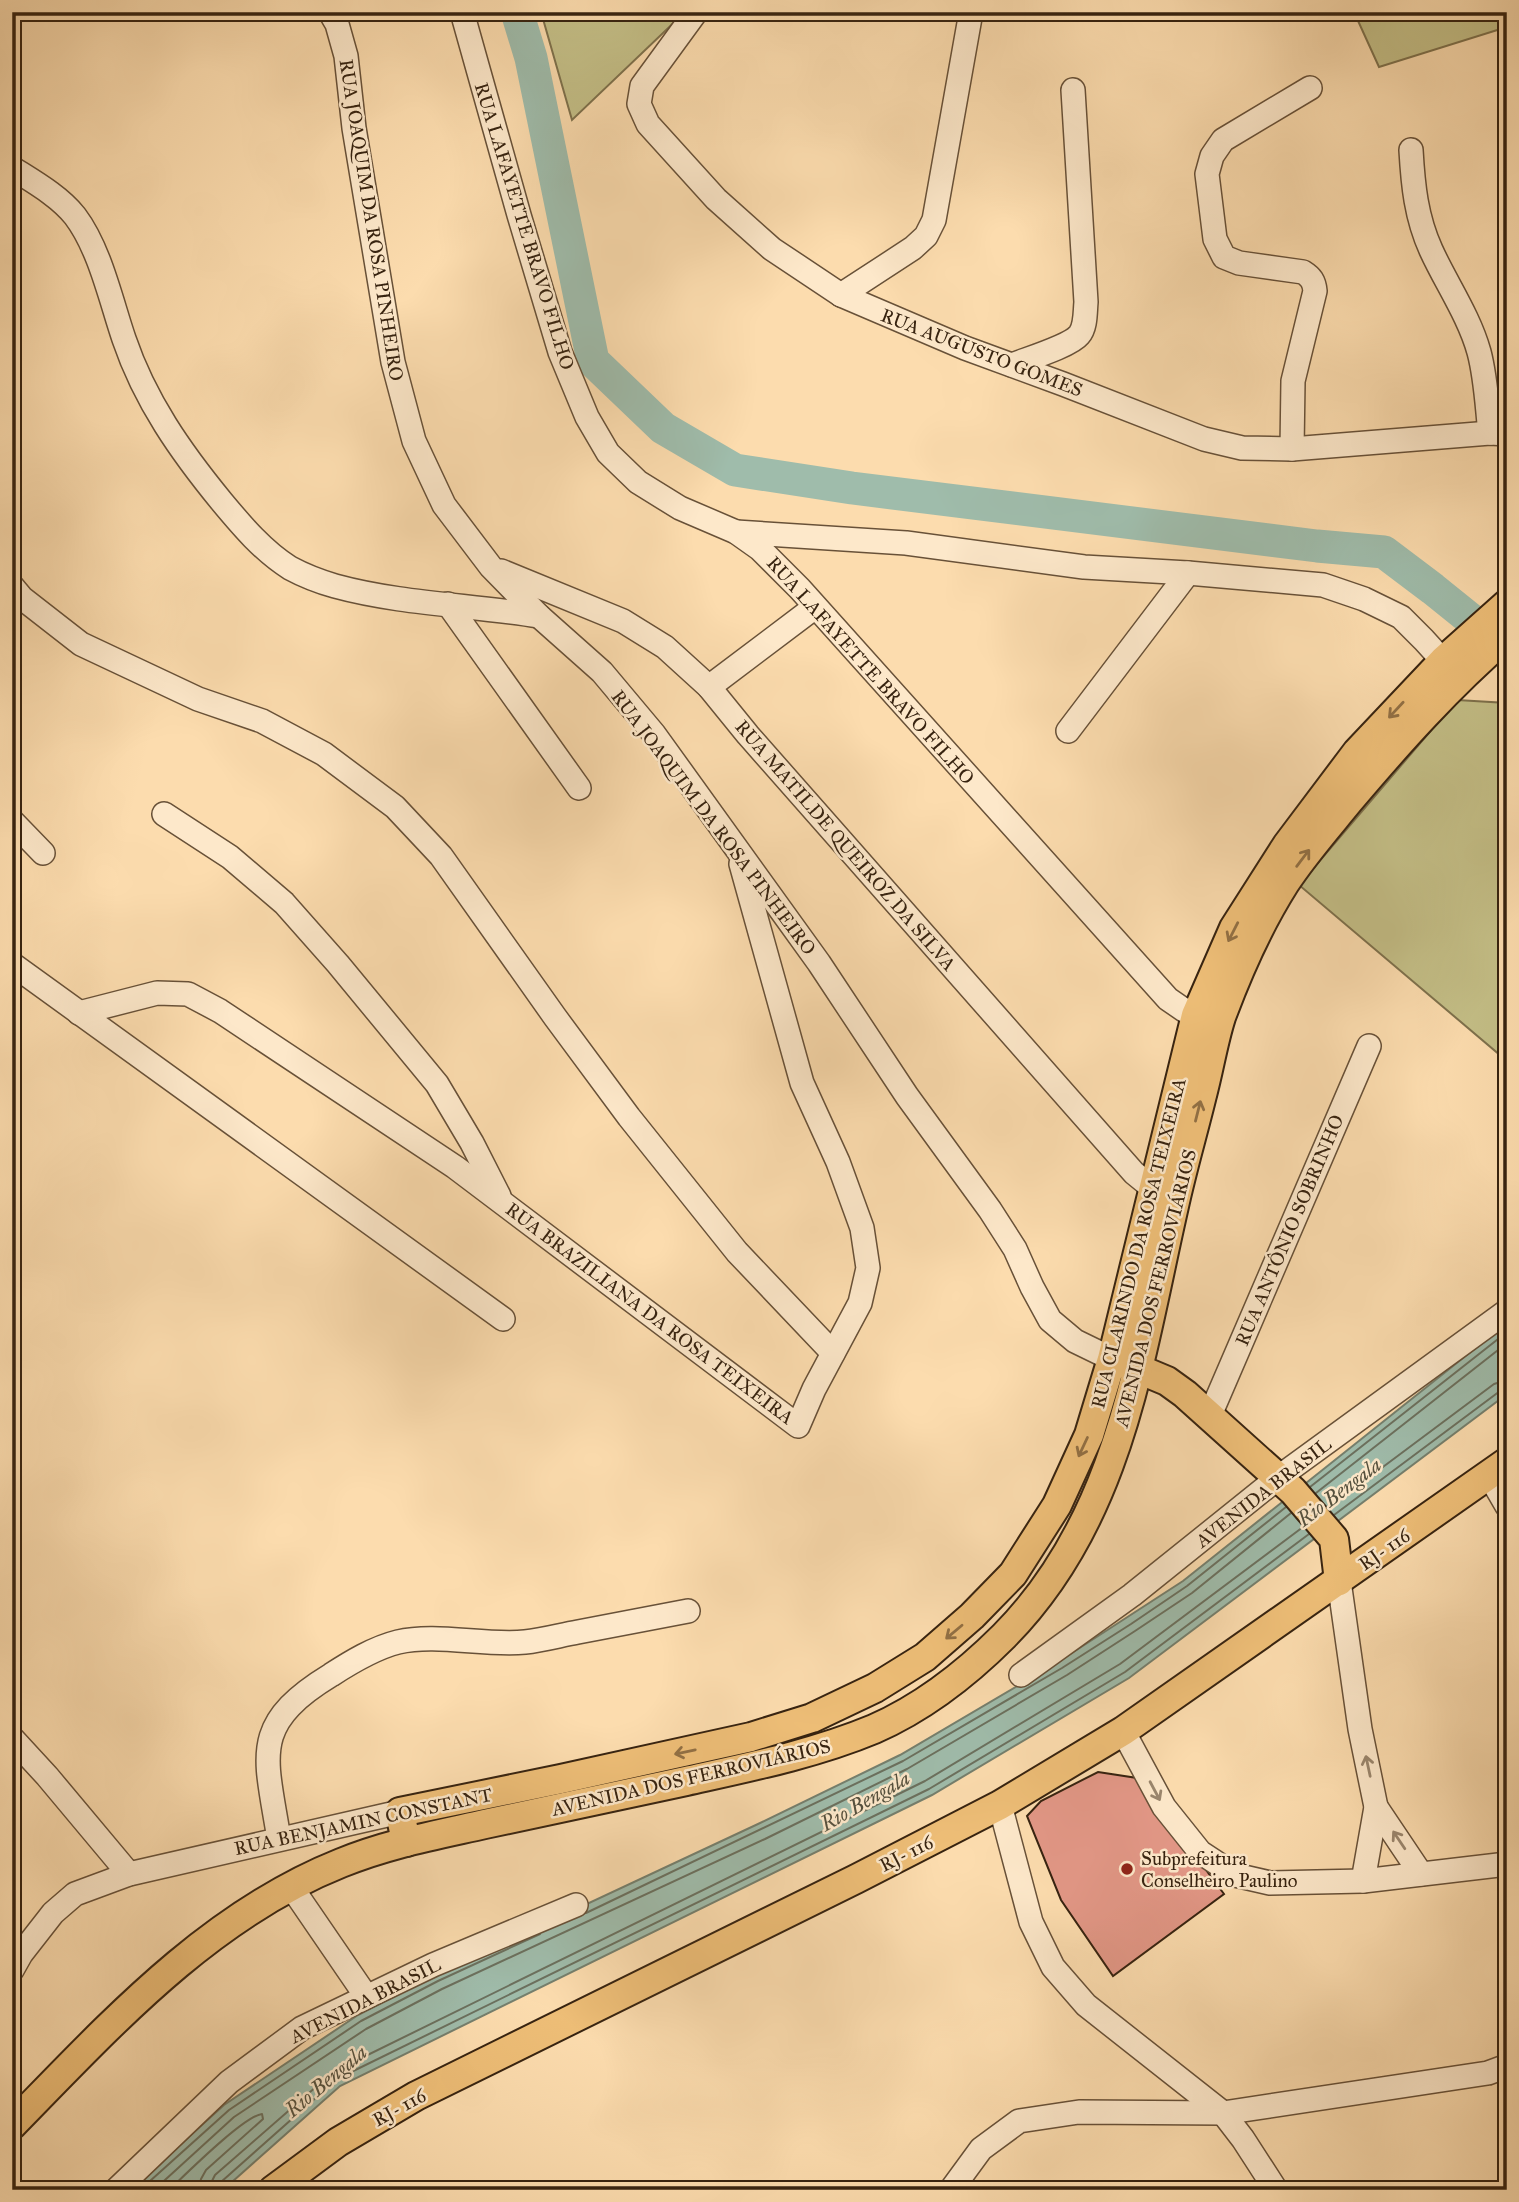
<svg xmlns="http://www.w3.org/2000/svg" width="1519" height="2202" viewBox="0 0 1519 2202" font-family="'IM FELL Great Primer',serif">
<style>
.green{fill:#c4bf87;stroke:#7e714c;stroke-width:2}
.water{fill:#9fbcab;stroke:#757f6d;stroke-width:2}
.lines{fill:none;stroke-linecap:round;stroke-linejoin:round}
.shore{stroke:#6b705e;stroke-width:2}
.river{stroke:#9fbcab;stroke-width:33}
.building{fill:#e29786;stroke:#372310;stroke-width:2}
.minor-casing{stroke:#685138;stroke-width:26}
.major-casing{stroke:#372310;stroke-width:32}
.minor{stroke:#fde8ca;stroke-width:23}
.major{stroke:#eebe77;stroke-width:28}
.oneway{stroke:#927044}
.oneway2{stroke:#9a866d}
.poi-dot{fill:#8f2418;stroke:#fde8ca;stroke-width:2.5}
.labels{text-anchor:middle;stroke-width:5;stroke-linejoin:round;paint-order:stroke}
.street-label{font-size:19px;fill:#372310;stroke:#fde8ca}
.poi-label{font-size:19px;fill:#372310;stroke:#fde8ca;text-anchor:start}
.water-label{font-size:21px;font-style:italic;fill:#56513e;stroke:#fde8ca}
</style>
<rect width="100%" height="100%" fill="#fcdcae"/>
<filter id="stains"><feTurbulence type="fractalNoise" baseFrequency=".00286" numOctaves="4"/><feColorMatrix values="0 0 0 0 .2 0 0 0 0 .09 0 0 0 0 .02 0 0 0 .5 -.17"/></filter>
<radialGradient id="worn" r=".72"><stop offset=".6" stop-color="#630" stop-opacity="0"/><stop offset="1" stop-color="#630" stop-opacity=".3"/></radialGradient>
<g class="green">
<polygon points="541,12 685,12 572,120"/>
<polygon points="1354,12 1507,12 1507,27 1379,67"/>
<polygon points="1457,700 1507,703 1507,1061 1299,885"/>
</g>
<polygon class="water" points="1507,1323 1507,1394 1129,1678 932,1795 340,2086 223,2190 130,2190 224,2105 358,2015 435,1975 758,1824 900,1755 1058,1662 1183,1581"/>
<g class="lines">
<g class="shore">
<polyline points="1310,1487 1507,1332"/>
<polyline points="1316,1493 1507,1343"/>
<polyline points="1328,1508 1494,1384 1507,1380"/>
<polyline points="1334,1515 1500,1391 1507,1389"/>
<polyline points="586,1913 903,1761 1062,1668 1131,1624 1187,1586 1286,1507"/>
<polyline points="140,2190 229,2110 361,2021 438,1981 540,1934"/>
<polyline points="154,2190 234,2117 366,2029 442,1989 765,1839 907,1769 1067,1675 1135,1631 1192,1593 1291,1513"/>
<path d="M169,2190C186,2174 244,2116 262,2114L263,2119L206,2170L201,2179L199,2190"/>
<polyline points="210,2190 211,2183 215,2175 333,2072 925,1781 1120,1664 1303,1527"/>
<polyline points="219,2190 221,2182 337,2079 929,1789 1125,1672 1309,1534"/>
</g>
<polyline class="river" points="517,12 531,58 593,361 663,428 735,470 852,488 1317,546 1384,552 1433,589 1505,647"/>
</g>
<polygon class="building" points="1098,1772 1137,1778 1224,1894 1113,1976 1061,1900 1027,1816 1041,1801"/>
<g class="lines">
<defs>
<g id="minor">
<polyline points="330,12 337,24 346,56 354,128 393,362 414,441 444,505 491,567 539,616 602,672 654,734 819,963 907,1096 990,1210 1015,1249 1032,1287 1050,1320 1075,1341 1112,1359"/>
<polyline points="462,12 519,215 560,352 587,417 608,453 638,482 680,508 736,532 760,549 800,589 1168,999 1184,1010 1210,1021"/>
<polyline points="696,12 642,86 639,104 648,124 716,199 772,249 841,295 965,348 1063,384 1204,439 1242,448 1292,449 1490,433 1507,434"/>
<path d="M1411,150C1413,185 1416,217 1431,250C1446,283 1469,316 1479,352C1486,378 1487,406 1490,433"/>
<path d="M12,168C34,182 59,196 75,216C100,249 111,301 124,339C145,401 181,452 222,502C242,526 263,551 290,568C303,575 321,582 335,586C401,604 472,605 539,616"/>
<polyline points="841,295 913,248 926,236 934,220 971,12"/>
<path d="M1012,365C1027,359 1070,346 1079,335C1086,327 1085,312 1086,302L1073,90"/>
<path d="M1292,449L1293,381L1315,291C1314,281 1311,277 1303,272L1239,263L1224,257L1215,239L1207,174L1212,156L1223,140L1310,88"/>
<polyline points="736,532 906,543 1084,567 1188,573 1323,585 1364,599 1401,617 1424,640 1453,672"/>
<polyline points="501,571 623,621 665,647 709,687 748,735 1134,1173 1166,1199"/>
<polyline points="12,586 22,598 81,644 198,699 262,721 324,754 395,807 441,856 555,1017 629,1117 737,1252 833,1353"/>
<polyline points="448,604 579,788"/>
<polyline points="709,687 815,607"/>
<polyline points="1068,731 1188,573"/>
<polyline points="164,814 230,857 284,903 338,964 437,1084 472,1143 499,1196"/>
<polyline points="12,821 43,853"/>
<polyline points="12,964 503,1319"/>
<polyline points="79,1013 157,993 188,994 220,1011 455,1167 798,1426 814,1389 860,1303 868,1268 862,1228 838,1162 802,1083 741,864"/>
<polyline points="1210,1415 1369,1046"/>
<polyline points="1489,1475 1507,1506"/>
<polyline points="1339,1581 1360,1729 1376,1807 1363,1881"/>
<polyline points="1021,1675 1132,1595 1279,1477 1507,1311"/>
<polyline points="1123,1731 1164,1807 1200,1852 1235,1875 1270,1883 1363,1881 1507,1864"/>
<polyline points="12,1738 47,1776 129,1874"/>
<polyline points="1000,1805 1031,1922 1053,1967 1086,2005 1223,2113 1243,2139 1276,2190"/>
<polyline points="1376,1807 1421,1874"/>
<path d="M279,1839C266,1756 249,1725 331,1675C351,1662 374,1648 398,1642C436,1633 485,1646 525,1642C543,1640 561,1635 578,1632C615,1625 651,1618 688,1611"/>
<polyline points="290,1885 366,1996"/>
<polyline points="12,1970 21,1954 53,1913 75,1894 129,1874 400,1812"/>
<polyline points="116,2190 229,2082 302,2028 433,1965 576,1905"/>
<polyline points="951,2190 981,2149 1019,2121 1079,2112 1223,2113 1488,2073 1507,2066"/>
</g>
<g id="major">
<polyline points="1124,1363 1167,1381 1185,1394 1293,1491 1334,1539 1339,1581"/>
<polyline points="406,1842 400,1812 561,1779 751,1737 812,1718 875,1688 925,1657 972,1616 1013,1574 1057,1505 1089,1435 1112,1359 1196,1015 1234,928 1287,845 1357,752 1443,661 1507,604"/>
<path d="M12,2125C110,2025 208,1916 341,1863C387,1844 436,1835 485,1824C552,1810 619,1795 686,1781C749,1767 814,1754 874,1729C922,1708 967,1673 1004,1636C1120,1519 1139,1359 1174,1206C1182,1169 1193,1132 1202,1095C1209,1069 1213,1042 1221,1017C1238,971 1259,924 1285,883C1304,854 1327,828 1349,801C1398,743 1449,686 1507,636"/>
<polyline points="273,2190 338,2142 416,2096 856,1879 1000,1805 1123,1731 1507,1462"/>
</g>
</defs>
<use href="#minor" class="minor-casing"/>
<use href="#major" class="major-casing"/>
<use href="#minor" class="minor"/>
<use href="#major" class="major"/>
</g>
<defs><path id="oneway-shaft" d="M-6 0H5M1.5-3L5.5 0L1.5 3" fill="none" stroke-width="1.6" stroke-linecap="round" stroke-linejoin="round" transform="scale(1.75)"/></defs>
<g class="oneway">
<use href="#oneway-shaft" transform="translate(1396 710) rotate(133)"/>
<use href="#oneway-shaft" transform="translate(1303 858) rotate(-53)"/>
<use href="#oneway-shaft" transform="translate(1233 932) rotate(117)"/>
<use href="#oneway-shaft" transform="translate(1198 1111) rotate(-76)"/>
<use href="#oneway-shaft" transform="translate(1083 1447) rotate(115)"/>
<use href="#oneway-shaft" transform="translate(954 1632) rotate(140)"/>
<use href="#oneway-shaft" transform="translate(685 1752) rotate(168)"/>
</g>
<g class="oneway2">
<use href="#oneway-shaft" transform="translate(1368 1766) rotate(-102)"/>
<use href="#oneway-shaft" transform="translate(1155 1791) rotate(62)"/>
<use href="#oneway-shaft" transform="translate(1399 1840) rotate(-124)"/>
</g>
<circle class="poi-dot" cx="1127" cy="1869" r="7"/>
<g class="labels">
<g class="street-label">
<text transform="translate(372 220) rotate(81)" y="7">RUA JOAQUIM DA ROSA PINHEIRO</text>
<text transform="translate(525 226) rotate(73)" y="7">RUA LAFAYETTE BRAVO FILHO</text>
<text transform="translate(982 352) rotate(21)" y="7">RUA AUGUSTO GOMES</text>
<text transform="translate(871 670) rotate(48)" y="7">RUA LAFAYETTE BRAVO FILHO</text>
<text transform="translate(714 822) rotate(53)" y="7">RUA JOAQUIM DA ROSA PINHEIRO</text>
<text transform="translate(846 845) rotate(49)" y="7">RUA MATILDE QUEIROZ DA SILVA</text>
<text transform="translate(1289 1230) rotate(-67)" y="7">RUA ANTÔNIO SOBRINHO</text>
<text transform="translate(1138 1243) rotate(-76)" y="7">RUA CLARINDO DA ROSA TEIXEIRA</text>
<text transform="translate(1155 1288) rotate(-76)" y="7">AVENIDA DOS FERROVIÁRIOS</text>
<text transform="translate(650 1313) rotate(37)" y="7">RUA BRAZILIANA DA ROSA TEIXEIRA</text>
<text transform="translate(1263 1492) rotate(-38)" y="7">AVENIDA BRASIL</text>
<text transform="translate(1384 1549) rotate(-35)" y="7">RJ- 116</text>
<text transform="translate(691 1777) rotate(-13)" y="7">AVENIDA DOS FERROVIÁRIOS</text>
<text transform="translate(363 1821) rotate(-12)" y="7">RUA BENJAMIN CONSTANT</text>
<text transform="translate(906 1853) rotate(-27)" y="7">RJ- 116</text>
<text transform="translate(365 2000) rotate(-27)" y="7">AVENIDA BRASIL</text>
<text transform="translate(399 2107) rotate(-29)" y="7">RJ- 116</text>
</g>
<g class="poi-label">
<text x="1141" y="1865">Subprefeitura<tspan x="1141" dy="22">Conselheiro Paulino</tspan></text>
</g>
<g class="water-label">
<text transform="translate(1339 1492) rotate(-37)" y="7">Rio Bengala</text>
<text transform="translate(865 1801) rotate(-30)" y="7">Rio Bengala</text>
<text transform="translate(326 2081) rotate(-40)" y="7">Rio Bengala</text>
</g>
</g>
<rect width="1519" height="2202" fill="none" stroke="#fcdcae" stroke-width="42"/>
<rect x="14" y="14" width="1491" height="2174" fill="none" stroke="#372310" stroke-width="3.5"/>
<rect x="21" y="21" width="1477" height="2160" fill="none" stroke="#372310" stroke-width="2"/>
<rect width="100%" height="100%" filter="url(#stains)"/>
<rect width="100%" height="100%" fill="url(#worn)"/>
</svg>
